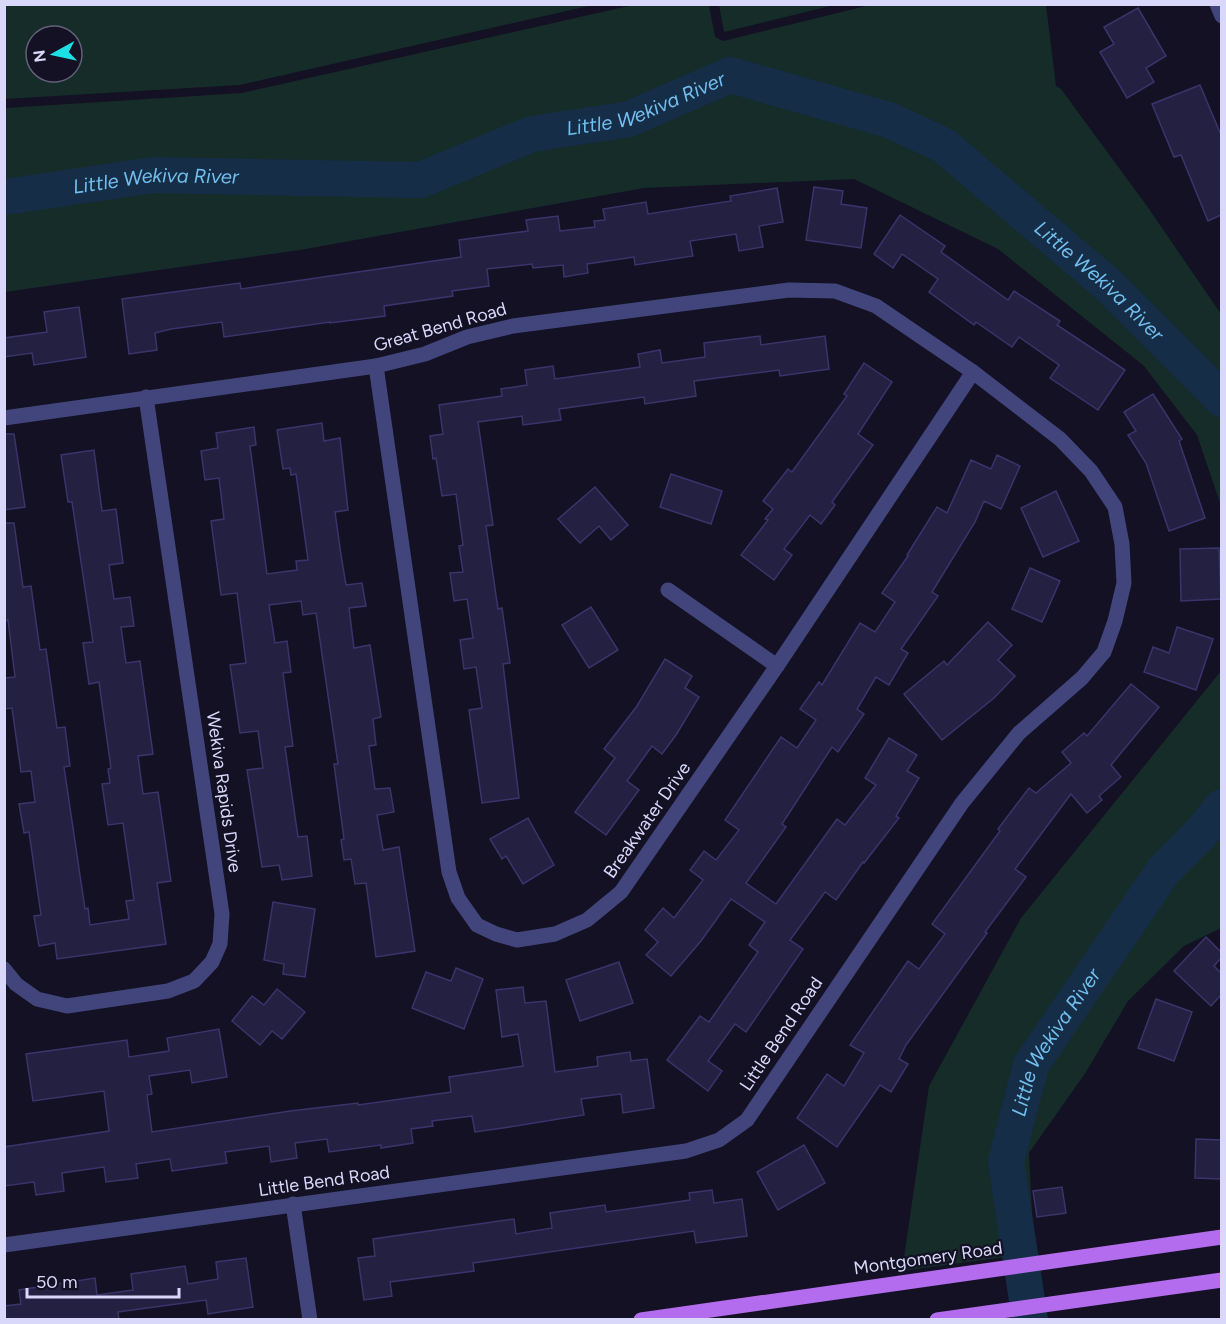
<svg xmlns="http://www.w3.org/2000/svg" width="1226" height="1324" viewBox="0 0 1226 1324" font-family="Figtree,sans-serif">
<style>
.green{fill:#152c29;fill-rule:evenodd}
.lines{fill:none;stroke-linecap:round;stroke-linejoin:round}
.river{stroke:#162d48;stroke-width:36}
.building{fill:#242042;stroke:#3a346b;stroke-width:1.5}
.minor{stroke:#42457c;stroke-width:15}
.major{stroke:#b26ced;stroke-width:15}
.labels{text-anchor:middle;stroke-width:4.5;stroke-linejoin:round;paint-order:stroke}
.street-label{font-size:18px;fill:#d9d8fa;stroke:#131123}
.water-label{font-size:20px;font-style:italic;fill:#72bfee;stroke:#131123}
</style>
<rect width="100%" height="100%" fill="#131123"/>
<g class="green">
<path d="M5,4H593V5L240,85L5,99ZM36,36H72V72H36Z"/>
<polygon points="633,5 709,5 715,37 723,41 870,5 1046,5 1056,86 1061,89 1147,206 1221,314 1221,506 1197,435 1144,366 998,249 854,179 644,188 300,250 5,292 5,108 242,93"/>
<polygon points="719,5 719,4 834,5 724,32"/>
<polygon points="1221,671 1221,928 1184,946 1128,1001 1086,1072 1029,1153 1034,1253 902,1271 929,1086 1021,918"/>
</g>
<g class="lines">
<g class="river">
<path id="s1" d="M4,197L153,175L420,180L532,134L629,119L730,75L889,120L943,145L1106,283L1222,399"/>
<path id="s2" d="M1030,1320L1006,1162L1031,1065L1164,870L1201,833L1222,807"/>
</g>
</g>
<g class="building">
<polygon points="1138,8 1166,56 1146,68 1154,82 1127,98 1100,52 1114,44 1104,27"/>
<polygon points="1200,85 1221,135 1221,215 1208,221 1181,155 1174,157 1152,104"/>
<polygon points="814,187 843,191 841,204 867,208 861,248 806,240"/>
<polygon points="777,188 783,222 759,226 763,247 739,251 736,234 690,241 693,256 635,265 634,257 587,264 588,273 564,277 563,265 533,268 532,264 487,269 489,286 452,291 453,296 384,306 385,316 330,323 330,322 224,337 222,322 171,329 155,333 157,350 129,354 122,299 240,283 241,289 461,257 459,240 528,231 526,220 558,216 560,231 595,227 594,221 605,220 603,209 646,202 648,214 731,201 730,196"/>
<polygon points="900,215 945,246 941,252 1008,300 1014,291 1060,321 1057,325 1125,370 1098,410 1050,378 1059,365 1019,337 1012,347 976,322 974,325 929,292 938,279 902,254 893,268 874,254"/>
<polygon points="79,307 86,357 34,365 32,353 4,357 4,338 47,332 44,312"/>
<polygon points="760,336 761,345 825,336 829,369 780,376 779,370 694,381 696,396 645,404 644,397 559,409 561,420 523,425 522,416 478,422 493,525 486,526 498,609 502,608 510,663 503,664 519,798 482,803 469,710 482,708 476,667 464,669 460,640 473,638 467,599 454,601 450,573 463,572 459,546 463,545 456,494 442,496 436,458 433,459 430,436 443,434 439,405 502,396 501,389 527,385 525,370 553,366 555,379 640,367 638,354 660,350 662,363 705,357 704,343"/>
<polygon points="864,363 892,382 858,434 873,445 832,502 835,505 821,524 810,515 784,549 792,555 774,580 741,555 768,520 765,519 773,509 763,501 788,469 792,472 847,396 844,394"/>
<polygon points="1153,394 1182,439 1179,441 1205,518 1169,531 1146,463 1128,435 1136,431 1124,412"/>
<polygon points="322,423 324,441 340,438 348,510 335,512 341,555 346,585 362,583 366,606 349,608 354,648 370,645 381,717 373,719 376,745 369,746 375,789 390,788 394,812 377,815 383,850 399,847 415,951 376,957 366,883 355,884 351,859 344,860 341,840 344,839 334,764 338,764 316,613 303,615 301,601 269,605 275,643 287,641 291,672 283,673 293,746 285,747 298,837 307,836 312,876 282,880 279,865 262,867 247,770 263,768 258,731 240,733 230,665 246,663 237,593 221,595 211,521 224,519 219,478 205,480 201,451 218,448 216,433 254,427 256,445 250,446 267,574 297,570 296,561 308,560 296,474 291,475 290,468 283,469 277,430"/>
<polygon points="4,434 14,434 25,507 4,510"/>
<polygon points="94,450 102,511 116,509 123,563 109,565 114,599 130,597 134,626 121,627 126,663 140,661 153,754 138,756 143,794 158,792 171,881 157,883 166,944 57,959 55,943 39,946 34,916 41,915 29,832 24,833 19,804 35,802 31,771 21,772 12,708 4,709 4,678 15,677 8,620 4,621 4,523 14,523 23,587 31,586 40,650 46,649 57,728 65,727 70,766 64,767 85,909 88,908 90,925 129,919 126,901 134,900 123,823 108,825 102,784 110,783 108,769 111,768 99,682 89,684 83,643 93,642 72,502 68,502 61,455"/>
<polygon points="997,455 1020,466 1001,509 984,501 975,522 932,592 938,596 901,649 908,653 889,685 876,677 857,709 864,714 838,752 832,747 782,824 786,827 746,883 776,904 837,819 845,825 876,785 865,778 889,738 917,755 907,771 919,778 896,816 899,818 864,863 863,862 836,900 825,892 790,940 803,949 746,1032 735,1024 708,1061 722,1071 708,1091 667,1060 700,1016 709,1022 758,952 749,945 765,922 731,899 701,941 671,976 646,955 658,942 645,930 663,908 674,918 703,880 690,870 704,851 716,860 739,830 725,820 781,737 797,748 816,720 800,709 819,682 822,685 860,623 875,632 895,602 882,593 908,556 907,555 937,507 947,513 971,460 991,469"/>
<polygon points="671,474 722,491 711,524 660,507"/>
<polygon points="595,487 628,525 611,540 599,526 580,543 558,519"/>
<polygon points="1056,491 1079,541 1043,557 1021,508"/>
<polygon points="1219,548 1221,599 1181,601 1180,549"/>
<polygon points="1030,568 1060,581 1042,622 1012,609"/>
<polygon points="591,607 618,650 589,668 562,625"/>
<polygon points="988,622 1012,645 998,660 1015,676 994,698 942,740 904,694 944,661 947,665"/>
<polygon points="1177,627 1213,639 1196,690 1144,672 1153,647 1169,653"/>
<polygon points="665,659 692,676 685,688 699,697 676,735 662,754 652,746 627,781 639,790 606,835 575,812 615,758 604,749 637,706"/>
<polygon points="1131,684 1159,707 1111,765 1121,777 1099,796 1102,800 1087,813 1071,794 1015,869 1026,877 985,932 987,933 906,1045 899,1059 908,1064 891,1092 880,1085 837,1147 797,1118 827,1074 844,1086 864,1053 850,1045 908,961 919,969 945,934 932,924 1000,831 998,829 1029,788 1036,793 1071,763 1062,752 1084,733 1087,736"/>
<polygon points="528,818 554,865 523,884 506,856 502,859 490,839"/>
<polygon points="273,902 315,909 305,977 283,974 284,964 264,960"/>
<polygon points="1206,937 1221,952 1221,958 1214,966 1221,973 1221,995 1211,1006 1174,971"/>
<polygon points="619,962 633,1003 580,1021 566,980"/>
<polygon points="456,968 483,979 464,1029 412,1008 426,972 451,981"/>
<polygon points="523,987 525,1003 546,1001 555,1072 598,1066 597,1057 630,1052 631,1061 647,1059 654,1108 623,1113 621,1094 581,1099 584,1115 503,1128 475,1132 472,1116 432,1121 433,1126 411,1129 413,1143 381,1148 381,1145 329,1152 327,1139 295,1143 297,1158 271,1162 269,1146 225,1152 227,1163 172,1171 170,1159 136,1164 138,1178 106,1182 104,1167 62,1173 64,1191 36,1195 34,1182 4,1186 4,1147 109,1131 104,1091 33,1101 26,1054 127,1040 129,1057 169,1051 167,1038 219,1029 227,1077 192,1083 190,1070 149,1076 152,1094 147,1095 152,1132 290,1111 358,1103 358,1105 451,1092 449,1077 523,1066 518,1034 502,1037 496,990"/>
<polygon points="277,989 305,1012 282,1039 272,1031 260,1045 232,1021 252,996 264,1005"/>
<polygon points="1156,999 1192,1012 1174,1061 1138,1048"/>
<polygon points="1196,1139 1221,1140 1221,1179 1195,1178"/>
<polygon points="804,1145 825,1183 778,1210 757,1172"/>
<polygon points="1062,1187 1066,1213 1037,1217 1033,1191"/>
<polygon points="712,1190 714,1203 742,1199 747,1236 696,1243 694,1231 473,1263 474,1271 390,1282 392,1296 364,1300 358,1258 375,1256 373,1239 514,1219 516,1234 552,1228 550,1213 605,1205 606,1212 690,1200 689,1193"/>
<polygon points="246,1258 253,1307 208,1314 206,1300 118,1312 119,1320 4,1320 4,1306 21,1304 19,1290 95,1278 97,1295 133,1290 131,1274 185,1266 188,1284 218,1279 216,1262"/>
</g>
<g class="lines">
<g class="minor">
<polyline points="1217,4 1222,16"/>
<polyline points="376,366 449,872 458,898 477,925 496,934 517,940 555,934 587,920 621,892 777,666 973,372"/>
<polyline points="4,418 376,366 425,354 467,337 513,326 789,290 835,291 876,306 973,372 1060,439 1091,471 1115,507 1122,544 1124,583 1115,621 1104,652 1082,678 1019,733 962,803 747,1120 719,1140 686,1151 4,1245"/>
<polyline points="668,590 777,666"/>
<polyline points="4,969 16,984 37,999 67,1006 168,991 194,981 212,962 220,944 222,914 146,397"/>
<polyline points="293,1204 310,1320"/>
</g>
<g class="major">
<polyline points="641,1320 1222,1237"/>
<polyline points="937,1320 1222,1280"/>
</g>
</g>
<g class="labels">
<g class="street-label">
<text transform="translate(440 327) rotate(-16)" y="6">Great Bend Road</text>
<text transform="translate(224 792) rotate(82)" y="6">Wekiva Rapids Drive</text>
<text transform="translate(647 820) rotate(-55)" y="6">Breakwater Drive</text>
<text transform="translate(781 1034) rotate(-56)" y="6">Little Bend Road</text>
<text transform="translate(324 1181) rotate(-8)" y="6">Little Bend Road</text>
<text transform="translate(928 1258) rotate(-8)" y="6">Montgomery Road</text>
</g>
<g class="water-label">
<text dy="7" stroke="none"><textPath href="#s1" startOffset="657">Little Wekiva River</textPath></text>
<text dy="7" stroke="none"><textPath href="#s1" startOffset="153">Little Wekiva River</textPath></text>
<text dy="7" stroke="none"><textPath href="#s1" startOffset="1179">Little Wekiva River</textPath></text>
<text dy="7" stroke="none"><textPath href="#s2" startOffset="291">Little Wekiva River</textPath></text>
</g>
</g>
<rect width="1226" height="1324" fill="none" stroke="#d9d8fa" stroke-width="12"/>
<g transform="translate(54 54) rotate(262)"><circle r="28" fill="#131123" stroke="#626179" stroke-width="1.5"/>
<path d="M0-4.5L10 22L0 15L-10 22Z" fill="#1ce0e3"/>
<text y="-9" font-size="16" font-weight="bold" text-anchor="middle" fill="#d9d8fa">N</text>
</g>
<path d="M27 1288v9h152v-9" fill="none" stroke="#d9d8fa" stroke-width="3"/>
<text x="36" y="1288" font-size="18" fill="#d9d8fa" stroke="#131123" stroke-width="4.5" paint-order="stroke">50 m</text>
</svg>
